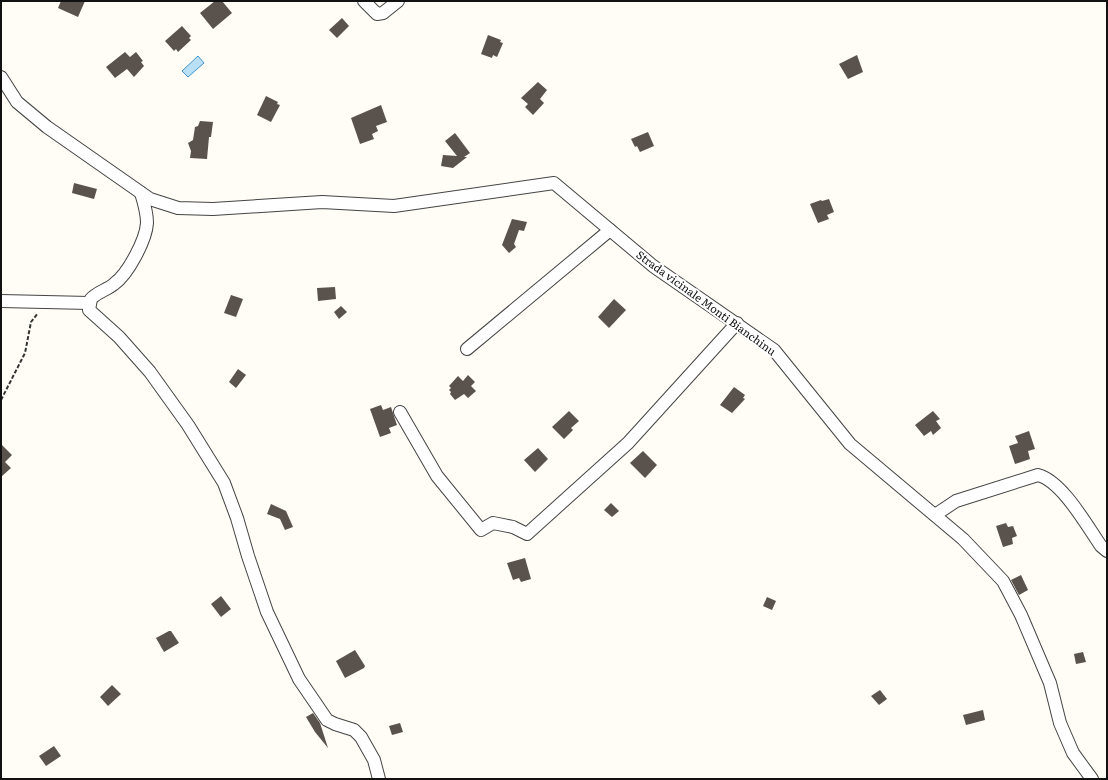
<svg xmlns="http://www.w3.org/2000/svg" width="1108" height="780" viewBox="0 0 1108 780" font-family="Literata,serif">
<style>
.water{fill:#b9e0f7;stroke:#3f96cf}
.building{fill:#5a524d}
.lines{fill:none;stroke-linecap:round;stroke-linejoin:round}
.minor-casing{stroke:#444;stroke-width:14}
.path{stroke:#333;stroke-width:2;stroke-dasharray:4 2;stroke-linecap:butt}
.minor{stroke:#fff;stroke-width:12}
.labels{text-anchor:middle;stroke-width:4;stroke-linejoin:round;paint-order:stroke}
.street-label{font-size:11px;fill:#111;stroke:#fff}
</style>
<rect width="100%" height="100%" fill="#fffdf5"/>
<polygon class="water" points="198,56 204,63 188,77 182,71"/>
<g class="building">
<polygon points="61,1 85,1 78,17 58,8"/>
<polygon points="215,1 222,1 232,13 213,29 200,13"/>
<polygon points="342,18 349,26 337,38 329,30"/>
<polygon points="182,26 191,36 189,38 191,40 178,52 176,49 174,51 165,41"/>
<polygon points="488,35 501,40 500,42 503,43 497,57 493,55 492,58 481,54"/>
<polygon points="125,52 130,57 136,52 143,61 141,62 144,66 134,77 127,69 115,78 106,67"/>
<polygon points="857,55 863,72 848,79 839,64"/>
<polygon points="538,82 547,90 540,99 544,103 533,115 525,107 528,104 521,98"/>
<polygon points="266,96 278,102 277,104 280,105 271,122 257,115"/>
<polygon points="381,105 387,122 376,126 378,131 372,134 374,139 360,144 351,118"/>
<polygon points="200,121 213,122 211,137 209,137 207,159 190,158 191,151 188,143 193,140 195,127 198,126"/>
<polygon points="648,132 654,146 640,152 637,146 635,147 631,139"/>
<polygon points="455,133 470,153 464,157 467,157 453,168 441,166 443,155 457,156 445,141"/>
<polygon points="74,183 97,189 94,199 72,193"/>
<polygon points="829,199 834,212 827,215 829,219 818,223 810,204 821,200 822,201"/>
<polygon points="512,219 527,222 524,231 519,230 514,244 516,247 509,253 502,245"/>
<polygon points="335,287 336,299 318,301 317,288"/>
<polygon points="231,295 243,299 236,317 224,313"/>
<polygon points="614,299 626,310 609,328 598,317"/>
<polygon points="341,306 347,312 339,319 334,312"/>
<polygon points="238,369 246,375 236,388 229,382"/>
<polygon points="468,375 475,382 471,386 476,391 468,398 464,394 455,400 450,394 451,392 449,390 451,388 449,386 458,376 463,381"/>
<polygon points="734,387 745,395 743,398 745,399 732,413 720,405"/>
<polygon points="381,405 383,410 391,407 397,425 389,428 391,433 380,437 370,409"/>
<polygon points="569,411 579,421 571,428 573,430 564,439 552,427"/>
<polygon points="933,411 940,419 936,421 941,428 933,435 931,431 924,436 915,425"/>
<polygon points="1029,431 1035,449 1028,451 1030,459 1015,464 1009,446 1018,443 1015,436"/>
<polygon points="1,444 12,455 5,462 11,468 1,477"/>
<polygon points="538,448 548,459 535,472 524,460"/>
<polygon points="643,451 657,465 645,478 630,463"/>
<polygon points="611,503 619,511 612,517 604,510"/>
<polygon points="271,504 286,511 293,527 285,530 280,519 267,514"/>
<polygon points="1006,523 1008,527 1013,526 1017,536 1012,538 1013,544 1003,547 996,526"/>
<polygon points="525,558 531,579 521,582 519,578 513,580 507,563"/>
<polygon points="1021,575 1028,590 1019,595 1011,580"/>
<polygon points="221,596 231,609 221,617 211,604"/>
<polygon points="767,597 776,601 772,610 763,606"/>
<polygon points="169,631 171,631 179,643 164,652 156,638"/>
<polygon points="355,650 365,666 364,668 345,678 336,661"/>
<polygon points="1083,652 1086,662 1076,664 1074,654"/>
<polygon points="112,685 121,694 108,706 100,697"/>
<polygon points="880,690 887,699 879,705 871,696"/>
<polygon points="983,710 985,720 966,725 963,715"/>
<polygon points="313,713 320,723 328,748 315,732 306,717"/>
<polygon points="400,723 403,732 392,735 389,726"/>
<polygon points="54,746 61,756 46,766 39,756"/>
</g>
<g class="lines">
<defs>
<g id="minor">
<polyline points="364,1 377,14 383,13 398,1"/>
<polyline points="1,77 17,102 47,127 150,199 178,208 213,209 322,202 394,206 554,183 653,266 774,350 850,444 963,539 1003,581 1021,615 1050,683 1060,723 1073,753 1092,779"/>
<path d="M141,193C144,203 147,212 147,223C146,240 128,274 114,284C107,290 97,292 91,299L89,310L119,337L150,372L188,425L224,483L237,518L248,556L267,612L299,679L327,720L335,724L354,730L361,737L374,760L379,779"/>
<polyline points="1,301 89,303"/>
<polyline points="467,349 610,230"/>
<polyline points="400,412 437,476 481,530 493,523 513,527 527,534 628,443 737,323"/>
<path d="M935,515L956,501L1038,475C1062,481 1087,526 1101,546L1107,551"/>
</g>
</defs>
<use href="#minor" class="minor-casing"/>
<polyline class="path" points="1,400 25,353 31,322 38,313"/>
<use href="#minor" class="minor"/>
</g>
<g class="labels">
<g class="street-label">
<text transform="translate(706 303) rotate(36)" y="4">Strada vicinale Monti Bianchinu</text>
</g>
</g>
<rect width="1108" height="780" fill="none" stroke="#111111" stroke-width="4"/>
</svg>
